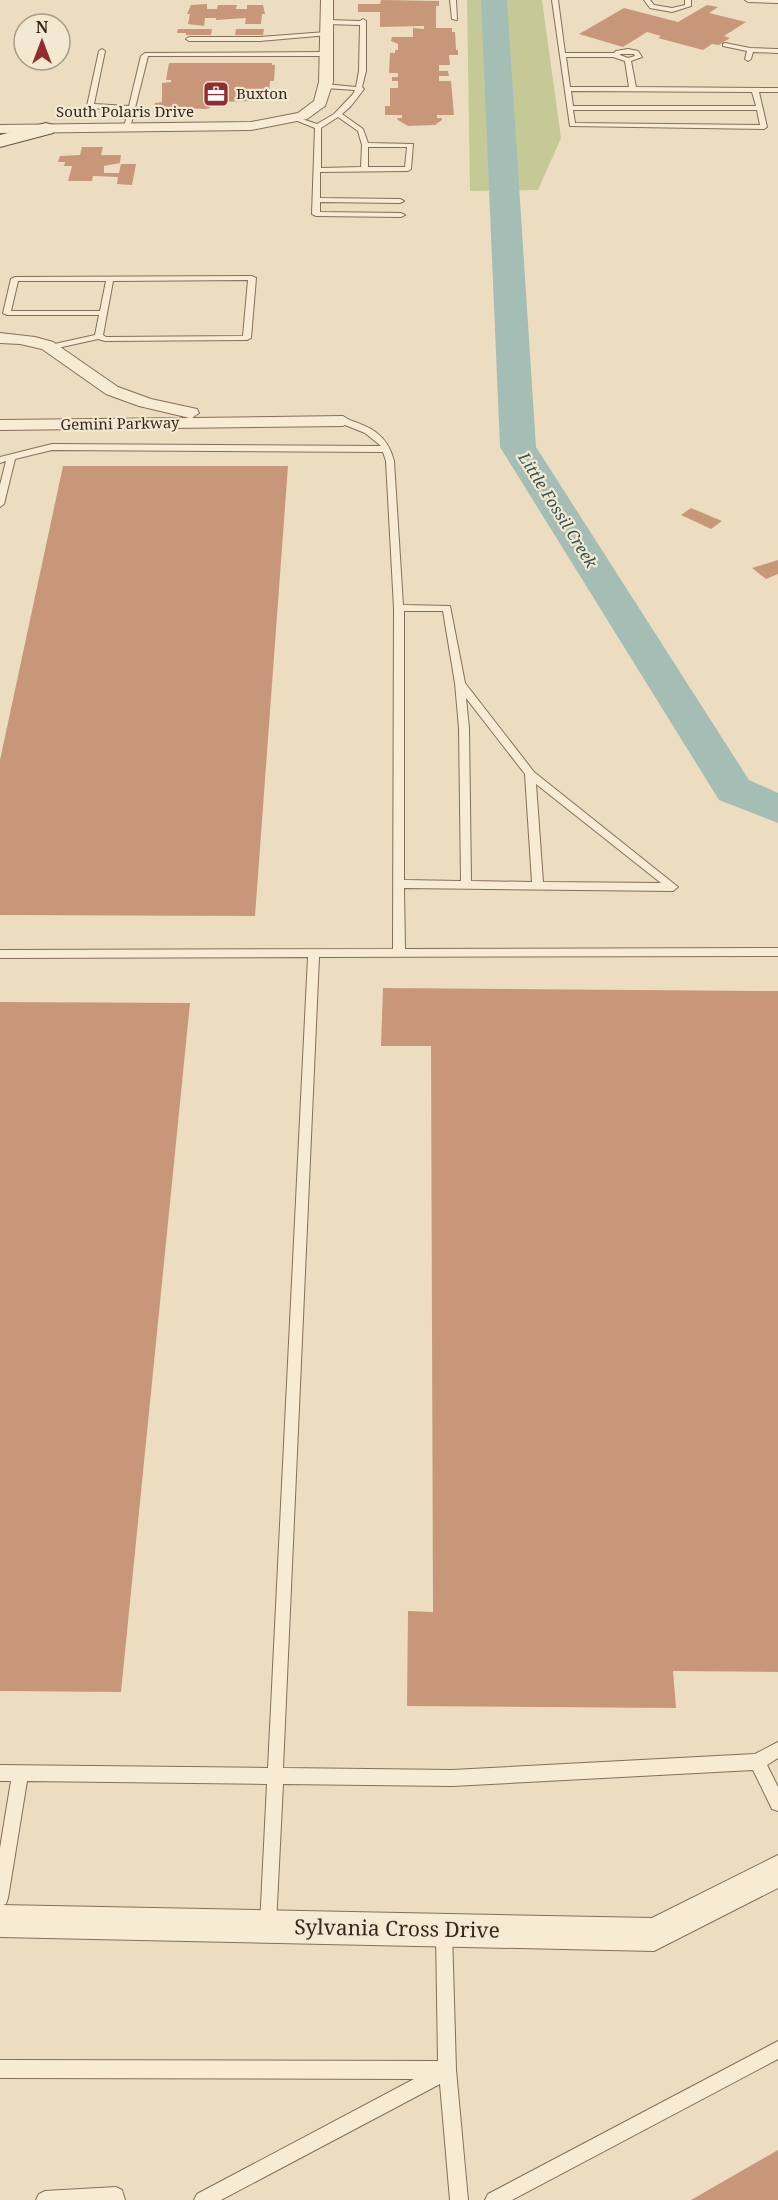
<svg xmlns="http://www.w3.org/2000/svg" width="778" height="2200" viewBox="0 0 778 2200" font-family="'Noto Serif',serif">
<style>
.green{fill:#c5c996}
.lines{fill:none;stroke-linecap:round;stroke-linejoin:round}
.river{fill:#a4beb5;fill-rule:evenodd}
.building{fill:#c89779}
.lane-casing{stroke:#846f5a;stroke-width:2}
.street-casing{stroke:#846f5a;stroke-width:2}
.secondary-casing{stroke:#66503d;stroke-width:2}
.lane{fill:#f7ebd4;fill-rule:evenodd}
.street{fill:#f7ebd4;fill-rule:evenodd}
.secondary{fill:#f7ebd4;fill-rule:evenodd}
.labels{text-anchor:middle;stroke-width:4.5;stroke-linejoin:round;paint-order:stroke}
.far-poi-label{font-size:15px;fill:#35281d;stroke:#f3e8d1;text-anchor:start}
.far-street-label{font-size:15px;fill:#35281d;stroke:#f3e8d1}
.far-water-label{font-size:16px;font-style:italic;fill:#2d5450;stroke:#f3e8d1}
.near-street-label{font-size:21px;fill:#35281d;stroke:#f3e8d1}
</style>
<rect width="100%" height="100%" fill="#ecddc1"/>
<polygon class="green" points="467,0 542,0 561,138 538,190 470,191"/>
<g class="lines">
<polygon class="river" points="481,0 507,0 536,447 749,780 778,793 778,823 719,800 500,447"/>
</g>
<g class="building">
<polygon points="381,0 439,1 439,6 436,6 436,28 452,28 452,32 455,32 456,50 458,50 458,55 449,55 450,65 439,65 439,71 448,71 449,76 439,76 439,81 451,81 454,115 437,115 437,118 442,118 442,120 435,125 408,126 398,120 397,118 402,118 402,115 385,115 385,106 390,106 390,88 398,88 398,81 392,81 392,77 398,77 398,73 389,73 390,53 395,53 395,50 398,50 398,44 391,41 392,37 413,37 413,28 424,29 424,26 380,27 380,12 358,12 358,4 380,4"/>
<polygon points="207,4 207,9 217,9 218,5 237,5 236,9 247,9 247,5 263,5 265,14 262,14 261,24 245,24 246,18 216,20 216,18 205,18 204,26 188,24 190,14 187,14 191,5"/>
<polygon points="707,5 718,7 709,13 746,22 724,36 730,38 719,45 712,44 703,50 658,38 661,36 647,32 623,47 579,34 624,8 678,22"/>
<polygon points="178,29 212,29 211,35 186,35 186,33 177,33"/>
<polygon points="236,29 264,29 263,35 235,35"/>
<polygon points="169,63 272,63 272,65 275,65 274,81 270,81 269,93 263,94 268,95 268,98 261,101 214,102 210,108 206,109 154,107 155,103 162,102 162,83 171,82 171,80 166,80"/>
<polygon points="82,147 103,147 101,155 121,155 120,163 104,166 104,173 119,173 121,164 136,164 132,185 117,184 118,177 93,176 92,181 68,181 72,166 64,166 65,162 58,162 60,156 80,155"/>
<polygon points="63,466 288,466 255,916 0,915 0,760"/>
<polygon points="691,508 722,521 711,529 681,515"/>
<polygon points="778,560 778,574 766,579 752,568"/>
<polygon points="383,988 778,991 778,1672 673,1671 676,1708 407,1706 408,1611 433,1612 431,1046 381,1046"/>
<polygon points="0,1002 190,1003 121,1692 0,1691"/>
<polygon points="778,2150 778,2200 691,2200"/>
</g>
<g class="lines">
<defs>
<g id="lane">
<polygon points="450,0 456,0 457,20 452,19"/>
<path d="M552,0H558L565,53H614L616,51L628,49L638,51L642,57L631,61L636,87L778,88V92H759L767,127L764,129L570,126ZM620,54H634L635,56L628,58L620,55ZM566,57H613L625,61L629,87H570ZM571,91L752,92L756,106H573ZM573,110H757L760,125L575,123Z"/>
<polygon points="644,0 650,0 654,5 672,8 685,5 685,0 691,0 691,6 672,12 650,8"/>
<polygon points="745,0 778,0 778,3 748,2"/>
<path d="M363,19L366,21V71L362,87L364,89L351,106L342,114L363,129L368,143L413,144L411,169L408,171L320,172V198L400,199L404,201L400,203L320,202V212L401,213L405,215L401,217L316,216L312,214L315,128L290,118L293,116L317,124L334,114L353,94L355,90L325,88L322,86L325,84L356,87L359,71L360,25L326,24L323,22L326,20L360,21ZM338,117L358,131L362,145L361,167L321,168V128ZM368,147H407L405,167H368Z"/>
<polygon points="326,32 328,33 328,35 260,41 189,41 186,39 189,37 260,37"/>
<polygon points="725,43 750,48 778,49 778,53 753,52 751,59 748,61 745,59 747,51 723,46 723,44"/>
<polygon points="102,49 105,51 94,104 129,106 141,56 145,53 326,52 329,54 326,56 148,56 130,128 127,130 124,128 128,110 90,108 87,106 99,51"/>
<path d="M252,276L256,278L251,338L247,340L105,341L98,339L53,349L49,347L50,345L95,335L99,315H7L3,313L11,279L15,277ZM248,280L243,336L106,337L103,335L113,281ZM18,281H106L100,311H11Z"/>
<path d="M343,418C369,426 387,433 394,461L403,605L450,606L465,683L534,772L678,887L673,891L404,888L405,949L778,948V956L319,957L283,1768L452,1770L755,1754L778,1742V1758L767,1765L778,1787V1811L772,1809L753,1770L452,1786L283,1784L276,1925L274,1931L268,1933L262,1931L260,1925L267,1784L27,1781L8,1898L6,1904L0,1906V1848L11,1781H0V1765L268,1768L308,957L0,958V950L393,949L394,608L386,461L383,452L52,450L15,459L4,504L0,507V485L6,461L0,463V457L52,444L381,446L365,433L340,423L339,421ZM404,611H443L455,683L459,728L461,881L404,880ZM466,698L525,774L532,882L471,881L469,728ZM536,784L661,883L543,882Z"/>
<polygon points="444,1924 450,1926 452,1932 456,2070 468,2200 450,2200 440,2084 221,2200 194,2200 197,2194 414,2079 0,2078 0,2060 438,2061 436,1932 438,1926"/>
<polygon points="778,2041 778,2059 512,2200 485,2200 488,2194"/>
<polygon points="116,2187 122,2190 125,2200 36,2200 39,2194 45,2191"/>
</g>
<g id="street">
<polygon points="321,0 333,0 333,82 325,106 307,119 251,130 0,133 0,125 251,122 298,113 314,101 319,82"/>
<polygon points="0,333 35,337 53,342 118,387 151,399 197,409 199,413 192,418 343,416 351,421 343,426 0,430 0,420 190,418 139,406 106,394 42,349 20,344 0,343"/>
<polygon points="778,1855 778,1888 654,1951 0,1937 0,1905 652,1918"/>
</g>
<polygon id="secondary" points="46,123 53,125 55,129 53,133 0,147 0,135"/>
</defs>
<use href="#lane" class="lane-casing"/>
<use href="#street" class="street-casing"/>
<use href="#secondary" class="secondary-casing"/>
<use href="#lane" class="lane"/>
<use href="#street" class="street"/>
<use href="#secondary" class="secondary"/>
</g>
<defs>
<symbol id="office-square" viewBox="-11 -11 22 22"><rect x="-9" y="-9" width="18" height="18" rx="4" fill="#902d31" stroke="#f3e8d1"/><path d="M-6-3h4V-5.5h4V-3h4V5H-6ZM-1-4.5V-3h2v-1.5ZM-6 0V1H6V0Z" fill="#fff"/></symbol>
</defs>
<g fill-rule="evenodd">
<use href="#office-square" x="201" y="79" width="30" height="30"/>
</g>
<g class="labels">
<g class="far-poi-label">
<text x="236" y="99">Buxton</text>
</g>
<g class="far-street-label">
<text x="125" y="117">South Polaris Drive</text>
<text transform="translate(120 424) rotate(-1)" y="5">Gemini Parkway</text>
</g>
<g class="far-water-label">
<text transform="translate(558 510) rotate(58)" y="6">Little Fossil Creek</text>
</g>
<g class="near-street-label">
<text transform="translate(397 1929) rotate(1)" y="7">Sylvania Cross Drive</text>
</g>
</g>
<g transform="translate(42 42)"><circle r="28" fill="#f3e8d1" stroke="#a79b89" stroke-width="1.5"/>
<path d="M0-4.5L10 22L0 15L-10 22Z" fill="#902d31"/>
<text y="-9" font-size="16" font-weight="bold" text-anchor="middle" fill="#35281d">N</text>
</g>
</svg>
